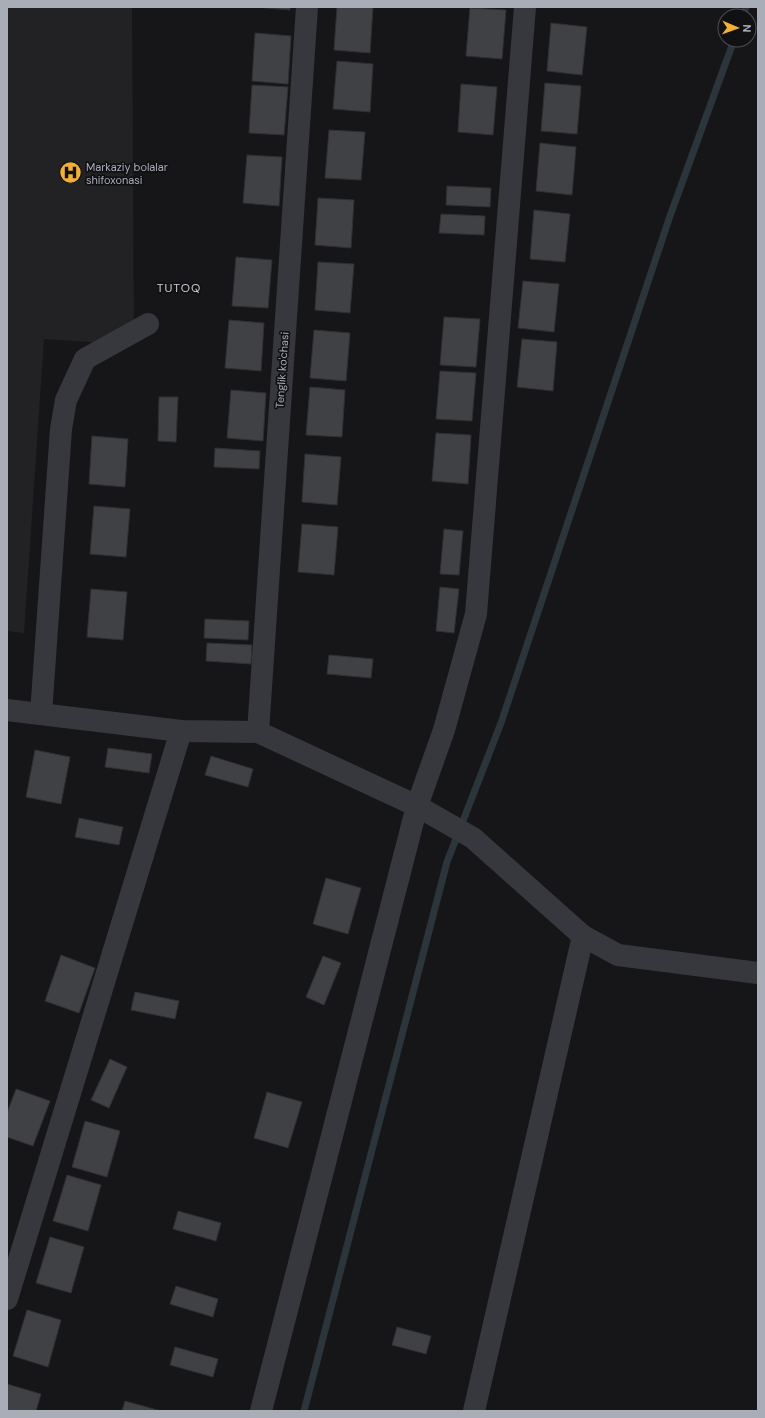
<svg xmlns="http://www.w3.org/2000/svg" width="765" height="1418" viewBox="0 0 765 1418" font-family="'DM Sans',sans-serif">
<style>
.built{fill:#222225}
.lines{fill:none;stroke-linecap:round;stroke-linejoin:round}
.stream{stroke:#2c353c;stroke-width:7}
.building{fill:#404145;stroke:#303034}
.minor{stroke:#37383d;stroke-width:22}
.labels{text-anchor:middle;stroke-width:3.5;stroke-linejoin:round;paint-order:stroke}
.poi-label{font-size:11px;fill:#a8adb8;stroke:#111113;text-anchor:start}
.street-label{font-size:11px;fill:#a8adb8;stroke:#111113}
.neighbourhood-label{font-size:12px;letter-spacing:1px;fill:#c9ccd4;stroke:#111113}
</style>
<rect width="100%" height="100%" fill="#161618"/>
<polygon class="built" points="7,7 132,7 134,345 44,339 24,633 7,631"/>
<g class="lines">
<g class="stream">
<polyline points="743,16 746,7"/>
<polyline points="304,1411 447,862 501,723 670,216 734,40"/>
</g>
</g>
<g class="building">
<polygon points="255,7 290,7 290,10"/>
<polygon points="337,7 373,7 370,53 334,50"/>
<polygon points="470,8 506,10 502,59 466,56"/>
<polygon points="551,23 587,27 582,75 547,71"/>
<polygon points="255,33 291,36 288,84 252,81"/>
<polygon points="337,61 373,64 370,112 333,109"/>
<polygon points="545,83 581,86 577,134 541,131"/>
<polygon points="461,84 497,87 493,135 458,132"/>
<polygon points="252,85 288,87 284,135 249,133"/>
<polygon points="329,130 365,132 361,180 325,178"/>
<polygon points="540,143 576,147 572,195 536,191"/>
<polygon points="247,155 282,157 279,206 243,203"/>
<polygon points="447,186 491,188 490,207 446,205"/>
<polygon points="318,198 354,200 351,248 315,245"/>
<polygon points="534,210 570,214 565,262 530,259"/>
<polygon points="441,214 485,216 484,235 439,233"/>
<polygon points="236,257 272,260 268,308 232,306"/>
<polygon points="318,262 354,264 350,313 315,310"/>
<polygon points="523,281 559,284 554,332 518,328"/>
<polygon points="444,317 480,319 476,367 440,365"/>
<polygon points="229,320 264,323 261,371 225,368"/>
<polygon points="314,330 350,333 346,381 310,378"/>
<polygon points="522,339 557,342 553,391 517,387"/>
<polygon points="440,371 476,373 472,421 436,419"/>
<polygon points="310,387 345,390 342,437 306,435"/>
<polygon points="231,390 266,393 263,441 227,438"/>
<polygon points="159,397 178,397 176,442 158,441"/>
<polygon points="436,433 471,435 468,484 432,481"/>
<polygon points="92,436 128,439 125,487 89,484"/>
<polygon points="215,448 260,451 259,469 214,467"/>
<polygon points="305,454 341,457 337,505 302,502"/>
<polygon points="94,506 130,509 126,557 90,554"/>
<polygon points="302,524 338,527 334,575 298,572"/>
<polygon points="444,529 463,531 459,575 440,574"/>
<polygon points="440,587 459,589 454,633 436,631"/>
<polygon points="91,589 127,592 123,640 87,637"/>
<polygon points="205,619 249,621 248,640 204,638"/>
<polygon points="207,643 252,645 251,664 206,661"/>
<polygon points="329,655 373,659 371,678 327,674"/>
<polygon points="108,748 152,754 149,773 105,767"/>
<polygon points="35,750 70,757 61,804 26,797"/>
<polygon points="211,756 253,769 248,787 205,775"/>
<polygon points="79,818 123,827 119,845 75,837"/>
<polygon points="326,878 361,888 348,934 313,924"/>
<polygon points="61,955 95,968 79,1013 45,1001"/>
<polygon points="323,956 341,963 324,1005 306,997"/>
<polygon points="135,992 179,1001 175,1019 131,1010"/>
<polygon points="110,1059 127,1067 109,1108 91,1100"/>
<polygon points="16,1089 50,1101 33,1146 7,1137 7,1113"/>
<polygon points="267,1092 302,1102 288,1148 254,1138"/>
<polygon points="85,1121 120,1131 107,1177 72,1167"/>
<polygon points="67,1175 101,1185 88,1231 53,1221"/>
<polygon points="178,1211 221,1223 216,1241 173,1229"/>
<polygon points="50,1237 84,1247 71,1293 36,1283"/>
<polygon points="176,1286 218,1299 213,1317 170,1304"/>
<polygon points="27,1310 61,1320 48,1367 13,1356"/>
<polygon points="397,1327 431,1336 426,1354 392,1345"/>
<polygon points="175,1347 218,1359 213,1377 170,1365"/>
<polygon points="7,1384 41,1394 36,1411 7,1411"/>
<polygon points="125,1401 161,1411 122,1411"/>
</g>
<g class="lines">
<g class="minor">
<polyline points="7,710 181,731 258,732 417,806 473,838 583,936 618,955 758,973"/>
<polyline points="41,714 61,429 66,400 85,359 148,324"/>
<polyline points="258,732 307,7"/>
<polyline points="7,1299 181,731"/>
<polyline points="261,1411 417,806 444,730 476,614 525,7"/>
<polyline points="474,1411 583,936"/>
</g>
</g>
<defs>
<symbol id="hospital-disc" viewBox="-11 -11 22 22"><circle r="9.5" fill="#f2b134" stroke="#111113"/><path d="M-5-5h3v3.5h4V-5h3V5h-3V1.5h-4V5h-3Z" fill="#111"/></symbol>
</defs>
<g fill-rule="evenodd">
<use href="#hospital-disc" x="58" y="160" width="25" height="25"/>
</g>
<g class="labels">
<g class="poi-label">
<text x="86" y="171">Markaziy bolalar<tspan x="86" dy="13">shifoxonasi</tspan></text>
</g>
<g class="street-label">
<text transform="translate(282 370) rotate(-86)" y="4">Tenglik ko'chasi</text>
</g>
<g class="neighbourhood-label">
<text x="179" y="292">TUTOQ</text>
</g>
</g>
<rect width="765" height="1418" fill="none" stroke="#a8adb8" stroke-width="16"/>
<g transform="translate(737 28) rotate(92)"><circle r="19" fill="#111113" stroke="#4d4f55"/>
<path d="M0-3L7 15L0 10L-7 15Z" fill="#f2b134"/>
<text y="-6" font-size="11" font-weight="bold" text-anchor="middle" fill="#a8adb8">N</text>
</g>
</svg>
